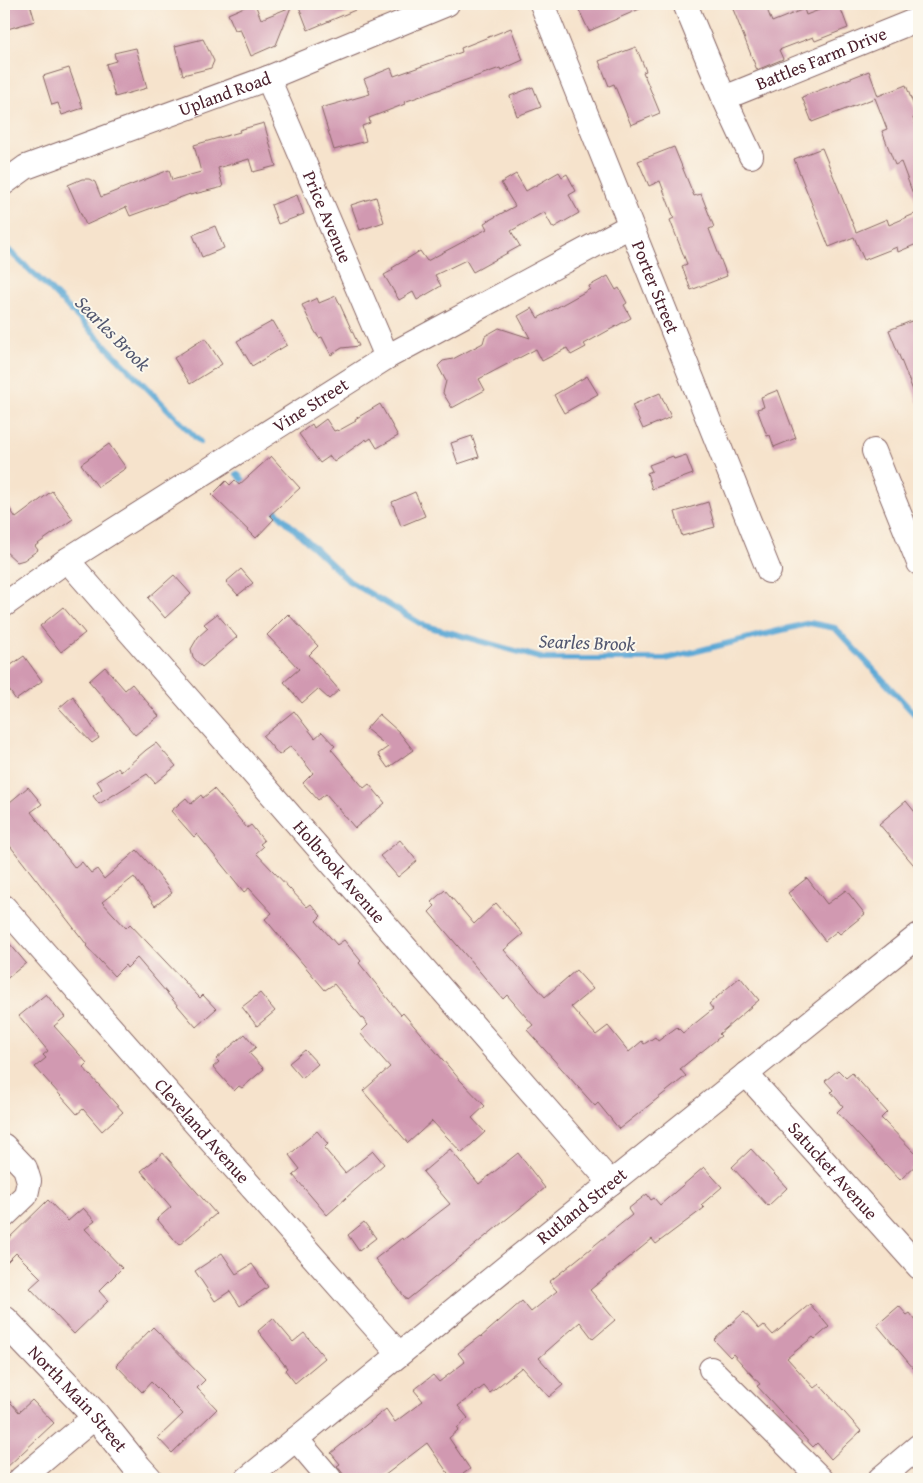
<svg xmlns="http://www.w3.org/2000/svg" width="923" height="1483" viewBox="0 0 923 1483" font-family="'Gentium Book Plus',serif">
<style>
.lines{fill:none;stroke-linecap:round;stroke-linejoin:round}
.stream{stroke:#5ca8d5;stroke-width:6}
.building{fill:#d199b1}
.minor-casing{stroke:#866463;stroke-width:26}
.major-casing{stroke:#866463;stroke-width:30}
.minor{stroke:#fff;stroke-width:24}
.major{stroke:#fff;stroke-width:28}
.labels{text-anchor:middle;stroke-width:4;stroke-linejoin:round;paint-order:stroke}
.street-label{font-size:18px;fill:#4a1f2b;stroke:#fbf7ec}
.water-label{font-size:19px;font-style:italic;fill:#51566f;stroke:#fbf7ec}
</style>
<rect width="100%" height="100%" fill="#fbf7ec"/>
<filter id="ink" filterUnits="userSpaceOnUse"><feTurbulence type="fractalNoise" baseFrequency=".02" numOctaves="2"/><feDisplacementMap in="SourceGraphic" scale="10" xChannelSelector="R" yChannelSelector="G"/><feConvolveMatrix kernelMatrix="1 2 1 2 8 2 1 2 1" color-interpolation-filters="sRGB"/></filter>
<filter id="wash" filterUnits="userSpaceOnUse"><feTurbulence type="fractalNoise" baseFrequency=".0096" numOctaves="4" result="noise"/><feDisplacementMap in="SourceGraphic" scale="20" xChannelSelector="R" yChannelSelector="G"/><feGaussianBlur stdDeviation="1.12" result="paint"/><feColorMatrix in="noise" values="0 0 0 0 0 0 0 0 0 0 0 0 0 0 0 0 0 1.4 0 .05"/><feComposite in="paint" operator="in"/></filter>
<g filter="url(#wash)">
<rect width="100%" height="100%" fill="#f6e3cc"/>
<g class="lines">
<g class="stream">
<polyline points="4,246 49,288 200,442"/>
<polyline points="237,474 249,486"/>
<polyline points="269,505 349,581 423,625 544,659 665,659 810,623 835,628 919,719"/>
</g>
</g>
<g id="blocks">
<g class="building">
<polygon points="4,4 30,4 35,21 4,30"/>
<polygon points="251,4 255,4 261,19 291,7 276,45 251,56 240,29 235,30 228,14"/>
<polygon points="298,4 367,4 367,5 308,30"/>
<polygon points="576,4 651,4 589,31"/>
<polygon points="731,4 765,4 772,22 804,9 806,15 835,4 839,4 848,28 815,41 813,37 779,50 783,59 757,70"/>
<polygon points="511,28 523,60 501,70 500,68 404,102 405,104 369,118 370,123 362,126 366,141 334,150 321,108 370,94 364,79 391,68 394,76 462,52 461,48"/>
<polygon points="203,39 214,61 211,68 183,75 175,46"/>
<polygon points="636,47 646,71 643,72 660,113 631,125 614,84 609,86 599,61"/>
<polygon points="136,48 147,88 115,97 106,64 116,61 114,53"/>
<polygon points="69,68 83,108 62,115 58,103 52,105 43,76"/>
<polygon points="869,71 878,96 906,85 918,117 913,118 919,134 919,206 918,207 901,162 895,165 882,131 887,129 875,98 812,122 802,97"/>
<polygon points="533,87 541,107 517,116 510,96"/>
<polygon points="264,123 276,166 253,172 249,159 218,168 223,187 190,195 190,194 130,216 126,207 86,225 68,185 82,179 89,179 95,182 101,197 169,170 172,180 201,172 194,145 240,132 239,130"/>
<polygon points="674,147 694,196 701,194 714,227 709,229 727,276 691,290 682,266 687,264 670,220 674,218 660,181 649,186 638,161"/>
<polygon points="822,148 856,232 887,219 889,225 919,212 919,243 898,252 897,247 864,260 854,237 829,247 794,159"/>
<polygon points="559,172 562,177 567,174 576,191 569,195 579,213 553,228 544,212 511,231 520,246 473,272 466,260 435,275 441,286 417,300 413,292 399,300 384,275 393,270 392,268 420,251 427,261 487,229 484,223 515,206 501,183 516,174 526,191"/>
<polygon points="297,195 304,214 278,224 271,205"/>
<polygon points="376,197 384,222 360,230 351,205"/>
<polygon points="215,226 224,248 202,257 193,235"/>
<polygon points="608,276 616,290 619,288 627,303 624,305 631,318 584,344 586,347 571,355 567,348 542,361 536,349 479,379 485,390 452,408 443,393 446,381 438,366 443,361 453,359 483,343 485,336 499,328 530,338 518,316 532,308 538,318 590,289 589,286"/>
<polygon points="336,296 359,346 342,348 331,355 322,337 319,338 314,330 302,305 317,298 319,303"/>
<polygon points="919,318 919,403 918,403 889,330"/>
<polygon points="273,321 287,345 252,366 237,341"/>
<polygon points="205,338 222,364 190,384 174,358"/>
<polygon points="587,376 598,394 564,413 554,395"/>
<polygon points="778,390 796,438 774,447 770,435 767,436 757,409 764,407 761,397"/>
<polygon points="660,393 671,417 643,429 632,405"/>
<polygon points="380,404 398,436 377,448 371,438 367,441 366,439 334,462 330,456 320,463 299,434 312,424 314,428 326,419 334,431 337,430 338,431 356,421 355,419"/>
<polygon points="472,436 479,457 458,464 451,443"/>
<polygon points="109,444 126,468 98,487 81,464"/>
<polygon points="686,455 693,474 652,489 647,473 652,471 649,465 673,456 674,459"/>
<polygon points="271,456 300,488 270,515 274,519 256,538 212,495 226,481 230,485 235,480 239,485"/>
<polygon points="52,491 73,519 35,546 38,550 24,560 17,562 4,550 4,500 16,518"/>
<polygon points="415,492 425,516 401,526 392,502"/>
<polygon points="708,502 715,527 682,536 675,512"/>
<polygon points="241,569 253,583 238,595 226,582"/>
<polygon points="174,575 191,594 165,618 148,598"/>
<polygon points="63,607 85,633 61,652 40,626"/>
<polygon points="217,614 237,637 202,667 193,657 191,649 198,637 208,628 204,624"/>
<polygon points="288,614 318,646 309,655 339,690 329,699 318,689 302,703 284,682 299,669 267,635"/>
<polygon points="24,656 42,681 16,700 4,683 4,670"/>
<polygon points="105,667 125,690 132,684 159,716 135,735 89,681"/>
<polygon points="73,696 99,738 92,743 59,708"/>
<polygon points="294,711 315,738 322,732 335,746 331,749 364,788 369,784 385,803 355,828 326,794 318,800 303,783 313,773 291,746 279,755 263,736"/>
<polygon points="379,714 399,732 413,750 388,768 378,754 388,747 366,729"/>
<polygon points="156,743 176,766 155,783 147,774 99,804 93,796 102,789 97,781 118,768 121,772 146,750"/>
<polygon points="28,787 42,804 31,812 75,868 82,862 91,873 97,869 104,879 137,850 153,868 172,893 155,906 134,877 102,902 126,928 130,924 200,998 203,995 216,1009 196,1027 137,958 127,968 125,965 114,976 86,946 87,945 4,838 4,807"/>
<polygon points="214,789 247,828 251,825 264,841 260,844 263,847 256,853 307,907 311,904 321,916 316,921 337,945 344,940 361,961 359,963 401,1015 403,1013 460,1080 485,1106 472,1118 485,1132 462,1153 432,1121 408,1143 363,1091 390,1067 360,1033 368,1025 334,984 325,990 265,919 272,913 249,888 244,892 197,834 194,837 171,811 186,798 191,804 201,795 203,798"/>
<polygon points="906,801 919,817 919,871 879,824"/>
<polygon points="400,840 417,861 398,877 380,856"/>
<polygon points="807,878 827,904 846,890 865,914 840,934 837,931 825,941 788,893"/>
<polygon points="445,890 474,924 496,903 523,934 504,950 545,997 576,970 593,989 571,1007 596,1035 608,1026 629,1052 642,1041 644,1044 655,1037 658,1041 677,1027 683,1033 713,1009 709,1004 740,977 759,1000 719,1034 721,1036 680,1069 686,1076 619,1129 598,1103 595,1106 527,1030 533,1025 507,995 503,999 429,912 435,906 431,902"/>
<polygon points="4,937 26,963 4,981"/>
<polygon points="260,993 275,1011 257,1026 242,1007"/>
<polygon points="46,994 65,1017 54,1026 87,1063 83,1067 123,1112 102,1131 83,1109 77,1114 35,1067 46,1058 43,1055 48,1051 19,1016"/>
<polygon points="245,1034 256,1047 249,1053 264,1069 242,1088 239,1086 234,1091 213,1067 219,1062 216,1059"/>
<polygon points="305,1050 318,1064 302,1078 289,1063"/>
<polygon points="838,1070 846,1078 852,1073 887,1112 881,1118 919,1157 919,1162 900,1180 837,1112 843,1106 831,1092 833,1090 825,1081"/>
<polygon points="317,1131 328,1144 324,1148 345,1173 373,1151 384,1164 327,1215 293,1175 300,1169 289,1155"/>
<polygon points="450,1149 479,1184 518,1153 545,1188 407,1300 375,1259 402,1238 403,1240 450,1204 423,1172"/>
<polygon points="751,1149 787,1188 768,1206 732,1167"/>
<polygon points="163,1153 216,1214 179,1245 157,1219 171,1207 141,1171"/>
<polygon points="704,1167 722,1187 701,1205 704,1208 656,1244 652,1239 590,1290 615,1320 593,1339 580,1322 539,1358 563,1385 549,1397 522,1367 490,1393 484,1386 458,1406 468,1418 457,1428 458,1430 449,1438 470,1469 456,1479 452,1479 427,1443 380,1479 347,1479 337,1466 340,1464 331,1453 386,1409 395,1422 423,1401 414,1390 433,1375 439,1382 465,1362 458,1353 480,1336 481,1337 522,1301 531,1312 557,1291 549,1282 632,1215 628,1209 647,1194 651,1200 654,1198 660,1205"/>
<polygon points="48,1200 68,1221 83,1208 95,1221 85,1229 122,1268 99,1291 108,1301 74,1334 30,1288 41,1278 16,1253 4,1265 4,1245 6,1241"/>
<polygon points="364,1222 376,1238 359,1251 348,1235"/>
<polygon points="222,1253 236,1274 252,1264 268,1287 240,1306 230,1291 215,1301 195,1271"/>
<polygon points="810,1304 829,1327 815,1339 813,1337 787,1358 814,1388 819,1384 861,1431 831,1459 817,1443 813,1447 757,1386 760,1384 733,1354 730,1357 714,1340 744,1312 759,1329 764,1325 773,1335"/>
<polygon points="899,1306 907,1315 910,1313 919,1325 919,1375 877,1325"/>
<polygon points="273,1318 293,1342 304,1333 325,1358 295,1383 285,1370 287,1368 258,1331"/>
<polygon points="153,1327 205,1380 197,1388 217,1409 172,1453 158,1438 183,1414 151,1382 142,1392 116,1365"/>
<polygon points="4,1395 19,1412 32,1400 54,1423 4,1470"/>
</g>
</g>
</g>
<g filter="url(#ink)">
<use href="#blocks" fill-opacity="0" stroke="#866463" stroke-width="1"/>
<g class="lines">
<defs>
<g id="minor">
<path id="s1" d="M542,4L769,571"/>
<polyline points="685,4 724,98 751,156"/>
<path id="s2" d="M268,78L387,357"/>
<path id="s3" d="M724,98L919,19"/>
<path id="s4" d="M4,183L26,167L268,78L447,4"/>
<polyline points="874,451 919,563"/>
<path id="s5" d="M67,560L611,1183"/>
<path id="s6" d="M4,605L67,560L387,357L630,226"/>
<path id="s7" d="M4,907L399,1354"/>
<path id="s8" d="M746,1074L919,1267"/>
<polyline points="4,1146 25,1168 29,1181 26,1195 4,1216"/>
<polyline points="711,1369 821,1479"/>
<polyline points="296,1439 330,1479"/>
<polyline points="21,1479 96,1416"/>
<path id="s9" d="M247,1479L510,1264L919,935"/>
<polyline points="880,1479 919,1446"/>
</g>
<g id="major">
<path id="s10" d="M4,1320L96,1416L138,1468L148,1479"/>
</g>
</defs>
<use href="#minor" class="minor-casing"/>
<use href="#major" class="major-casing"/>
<use href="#minor" class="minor"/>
<use href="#major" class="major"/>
</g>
</g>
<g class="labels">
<g class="street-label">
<text dy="6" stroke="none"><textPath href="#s3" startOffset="105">Battles Farm Drive</textPath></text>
<text dy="6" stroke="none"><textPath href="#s4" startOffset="239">Upland Road</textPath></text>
<text dy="6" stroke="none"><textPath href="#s2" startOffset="151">Price Avenue</textPath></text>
<text dy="6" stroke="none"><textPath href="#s1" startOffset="305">Porter Street</textPath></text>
<text dy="6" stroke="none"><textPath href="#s6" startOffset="366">Vine Street</textPath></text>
<text dy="6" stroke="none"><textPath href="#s5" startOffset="414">Holbrook Avenue</textPath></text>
<text dy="6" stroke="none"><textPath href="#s7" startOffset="299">Cleveland Avenue</textPath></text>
<text dy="6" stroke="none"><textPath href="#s8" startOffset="130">Satucket Avenue</textPath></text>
<text dy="6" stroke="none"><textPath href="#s9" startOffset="432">Rutland Street</textPath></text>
<text dy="6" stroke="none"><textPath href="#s10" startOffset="108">North Main Street</textPath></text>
</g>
<g class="water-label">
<text transform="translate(113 333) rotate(45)" y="7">Searles Brook</text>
<text transform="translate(587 642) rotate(2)" y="7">Searles Brook</text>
</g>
</g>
<rect width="923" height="1483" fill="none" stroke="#fbf7ec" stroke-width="20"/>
</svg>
